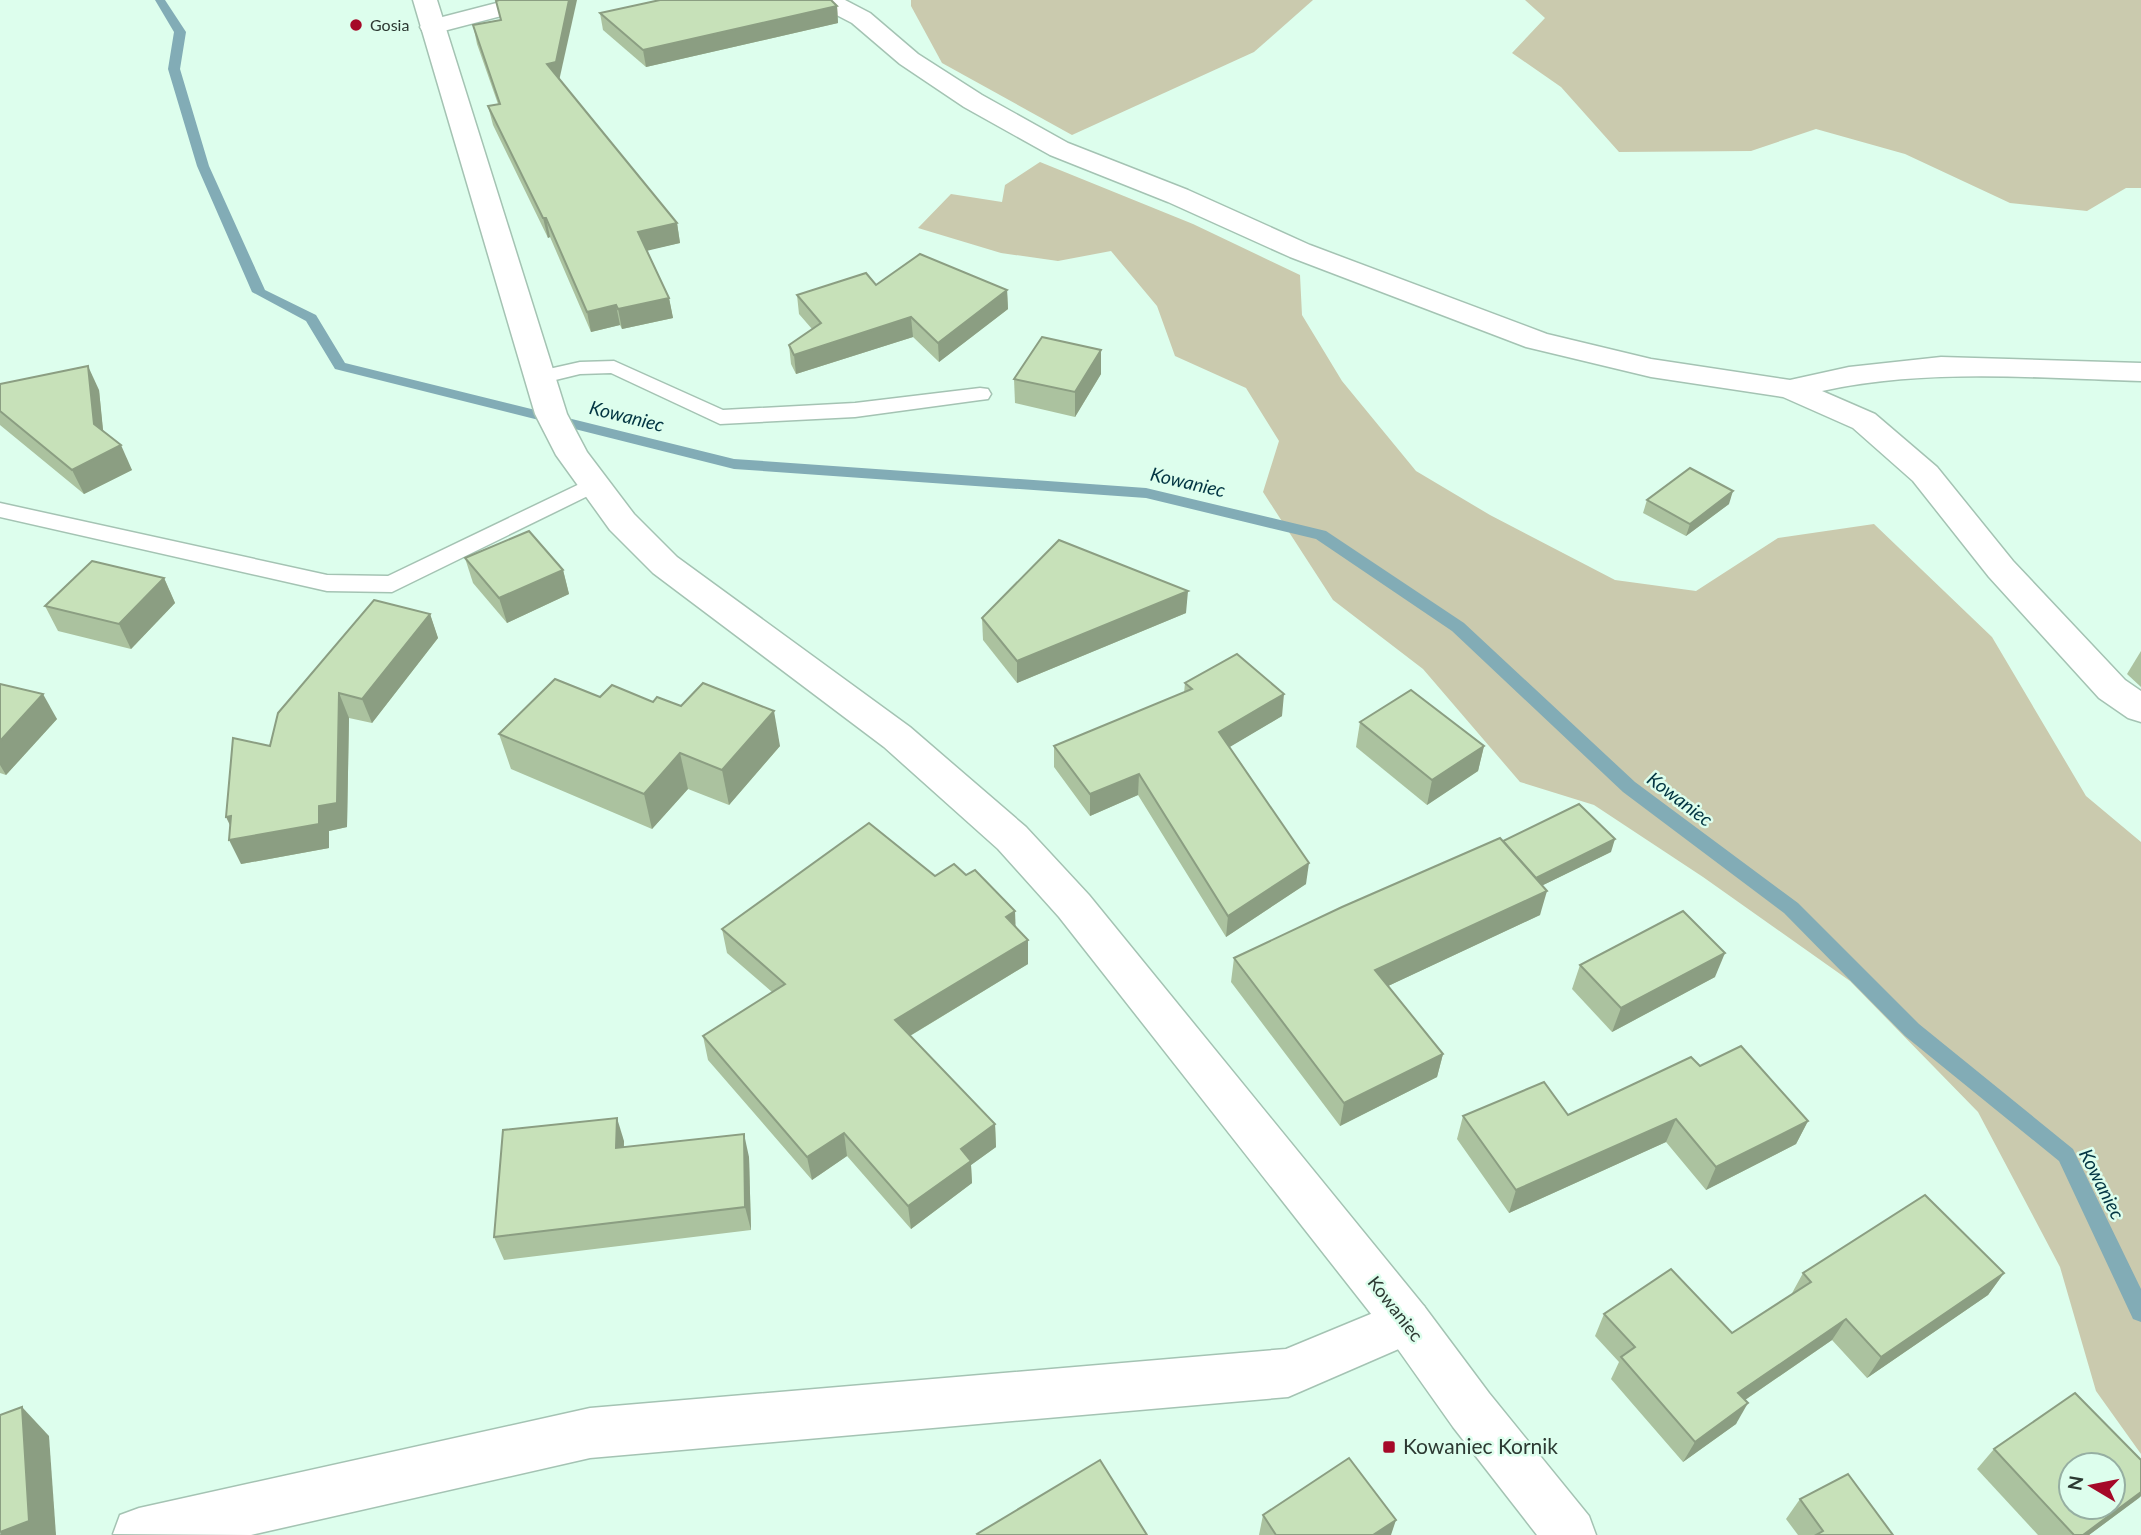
<svg xmlns="http://www.w3.org/2000/svg" width="2141" height="1535" viewBox="0 0 2141 1535" font-family="Lato,sans-serif">
<style>
.green{fill:#cacaae}
.lines{fill:none;stroke-linecap:round;stroke-linejoin:round}
.stream{fill:#82acb6;fill-rule:evenodd}
.lane-casing{stroke:#a4c3b3;stroke-width:3}
.street-casing{stroke:#a4c3b3;stroke-width:3}
.secondary-casing{stroke:#a4c3b3;stroke-width:3}
.lane{fill:#fff;fill-rule:evenodd}
.street{fill:#fff;fill-rule:evenodd}
.secondary{fill:#fff;fill-rule:evenodd}
.wall{fill:#abc29f}
.shaded-wall{fill:#8b9e82}
.building{fill:#c7e1b9;stroke:#8b9e82;stroke-width:2;fill-rule:evenodd}
.poi-dot{fill:#a50928;stroke:#ddfeed;stroke-width:2.5}
.labels{text-anchor:middle;stroke-width:5;stroke-linejoin:round;paint-order:stroke}
.far-poi-label{font-size:16px;fill:#2c3932;stroke:#ddfeed;text-anchor:start}
.street-label{font-size:18px;fill:#2c3932;stroke:#ddfeed}
.water-label{font-size:19px;font-style:italic;fill:#023542;stroke:#ddfeed}
.near-poi-label{font-size:21px;fill:#2c3932;stroke:#ddfeed;text-anchor:start}
</style>
<rect width="100%" height="100%" fill="#ddfeed"/>
<g class="green">
<polygon points="911,0 1313,0 1254,52 1072,135 942,63 911,6"/>
<polygon points="1525,0 2141,0 2141,188 2126,188 2087,211 2010,203 1905,154 1816,129 1751,151 1619,152 1561,87 1512,53 1545,18"/>
<polygon points="1040,162 1193,224 1300,275 1302,315 1342,381 1416,471 1490,515 1615,580 1696,591 1778,538 1874,524 1992,637 2086,796 2141,842 2141,1454 2096,1391 2060,1267 1978,1112 1850,981 1703,877 1594,805 1520,782 1423,669 1333,600 1263,492 1279,441 1246,388 1175,356 1157,306 1111,251 1058,261 1001,253 918,228 951,194 1002,202 1005,185"/>
</g>
<g class="lines">
<polygon class="stream" points="155,0 165,0 186,32 180,69 209,166 265,290 316,315 345,363 734,459 1146,488 1326,531 1464,623 1635,782 1798,903 1919,1024 2073,1149 2141,1289 2141,1322 2133,1319 2059,1161 1905,1036 1784,913 1623,792 1452,631 1316,539 1146,498 734,469 335,369 306,321 252,292 197,166 168,69 174,32"/>
<defs>
<g id="lane">
<polygon points="614,361 723,410 855,403 980,388 988,389 991,394 988,399 980,400 855,417 720,424 611,373 580,374 539,384 531,383 528,378 531,373 580,362"/>
<polygon points="592,478 600,480 603,485 600,490 392,592 327,591 0,517 0,503 327,575 388,576"/>
</g>
<g id="street">
<polygon points="508,0 548,0 544,5 432,34 423,32 420,27 423,22"/>
<path d="M802,0H845L870,13L918,54L982,95L1068,143L1188,190L1310,245L1547,334L1651,359L1790,380L1849,367L1941,357L2141,363V381C2035,378 1927,368 1822,391L1875,414L1937,467L2013,561L2125,680L2141,691V722L2128,718L2099,698L1989,577L1913,481L1853,428L1783,397L1651,377L1526,347L1290,257L1168,202L1050,155L964,107L900,64L852,23L825,9L806,5Z"/>
<polygon points="1407,1299 1424,1306 1431,1322 1424,1338 1288,1397 590,1458 251,1535 113,1534 120,1515 139,1508 590,1408 1286,1349"/>
</g>
<polygon id="secondary" points="413,0 437,0 567,414 587,452 634,514 677,557 910,727 1026,827 1089,895 1424,1306 1489,1393 1589,1516 1596,1535 1537,1535 1453,1427 1390,1338 1059,917 998,849 884,747 653,573 610,530 556,455 535,414"/>
</defs>
<use href="#lane" class="lane-casing"/>
<use href="#street" class="street-casing"/>
<use href="#secondary" class="secondary-casing"/>
<use href="#lane" class="lane"/>
<use href="#street" class="street"/>
<use href="#secondary" class="secondary"/>
</g>
<g class="wall">
<polygon points="837,6 838,23 646,67 603,30 600,13"/>
<polygon points="501,20 560,80 677,223 680,243 647,250 669,298 673,318 622,329 620,325 591,332 550,237 548,238 493,125 488,106 498,104 477,44 473,25"/>
<polygon points="876,285 1007,290 1008,309 939,362 913,337 796,374 791,364 789,345 812,329 799,314 797,295"/>
<polygon points="1101,374 1075,417 1015,403 1014,379"/>
<polygon points="0,384 99,390 103,432 132,470 84,494 0,425"/>
<polygon points="1647,500 1729,504 1686,536 1643,513"/>
<polygon points="465,558 563,570 569,594 507,623 473,583"/>
<polygon points="164,578 175,603 131,649 58,631 45,606"/>
<polygon points="1186,613 1017,683 983,640 982,618"/>
<polygon points="430,614 438,638 372,723 349,718 347,827 329,831 329,848 241,864 270,746"/>
<polygon points="2141,651 2141,687 2127,674"/>
<polygon points="1185,683 1282,716 1229,747 1306,884 1226,937 1138,795 1090,816 1054,767 1054,746 1184,693"/>
<polygon points="0,684 57,719 6,775 0,773"/>
<polygon points="600,697 653,702 780,746 729,805 688,789 652,829 511,769 499,734"/>
<polygon points="1360,722 1484,746 1478,771 1427,805 1356,747"/>
<polygon points="1611,852 1543,885 1540,915 1388,986 1443,1054 1437,1077 1340,1126 1231,982 1234,958"/>
<polygon points="935,876 1016,927 1028,940 1028,964 910,1036 995,1124 996,1147 971,1165 972,1183 911,1229 847,1156 812,1180 708,1060 703,1036 772,992 727,953 722,929"/>
<polygon points="1580,965 1715,977 1612,1032 1572,989"/>
<polygon points="1700,1066 1808,1121 1796,1144 1706,1190 1666,1142 1509,1213 1457,1139 1463,1116 1568,1115"/>
<polygon points="624,1141 624,1147 749,1157 751,1230 504,1260 494,1237"/>
<polygon points="1803,1273 2004,1273 1988,1295 1867,1378 1832,1340 1745,1400 1736,1424 1683,1462 1611,1379 1619,1362 1595,1336 1604,1314 1732,1333 1791,1295"/>
<polygon points="1994,1449 2141,1460 2141,1496 2089,1535 2038,1535 1977,1469"/>
<polygon points="1800,1499 1893,1535 1798,1535 1786,1519"/>
<polygon points="1263,1515 1391,1535 1259,1535"/>
</g>
<g class="shaded-wall">
<polygon points="569,0 577,0 559,81 547,64"/>
<polygon points="837,6 838,23 646,67 643,50"/>
<polygon points="543,218 546,218 550,237 548,238"/>
<polygon points="677,223 680,243 642,252 638,232"/>
<polygon points="1007,290 1008,309 939,362 938,343"/>
<polygon points="669,298 673,318 622,329 618,309"/>
<polygon points="616,305 620,325 591,332 587,312"/>
<polygon points="911,317 913,337 796,374 794,355"/>
<polygon points="1101,350 1101,374 1075,417 1075,392"/>
<polygon points="88,366 99,390 105,449 94,424"/>
<polygon points="121,445 132,470 84,494 72,470"/>
<polygon points="1733,491 1729,504 1686,536 1690,524"/>
<polygon points="563,570 569,594 507,623 499,598"/>
<polygon points="164,578 175,603 131,649 119,624"/>
<polygon points="1188,591 1186,613 1017,683 1017,661"/>
<polygon points="430,614 438,638 372,723 362,699"/>
<polygon points="339,693 349,718 347,827 329,831 329,848 241,864 229,840 236,838 226,817 319,806"/>
<polygon points="43,694 57,719 6,775 0,765 0,741"/>
<polygon points="1284,694 1282,716 1218,754 1219,732"/>
<polygon points="774,711 780,746 729,805 722,770"/>
<polygon points="1484,746 1478,771 1427,805 1432,780"/>
<polygon points="680,753 688,789 652,829 644,794"/>
<polygon points="1139,774 1138,795 1090,816 1090,794"/>
<polygon points="1615,839 1611,852 1533,890 1536,878"/>
<polygon points="1309,863 1306,884 1226,937 1228,916"/>
<polygon points="1547,891 1540,915 1371,994 1375,970"/>
<polygon points="1015,911 1016,936 1006,917"/>
<polygon points="1028,940 1028,964 898,1043 895,1020"/>
<polygon points="1725,953 1715,977 1612,1032 1621,1008"/>
<polygon points="1443,1054 1437,1077 1340,1126 1344,1103"/>
<polygon points="617,1118 624,1141 623,1171 616,1148"/>
<polygon points="1676,1119 1666,1142 1509,1213 1516,1190"/>
<polygon points="1808,1121 1796,1144 1706,1190 1716,1167"/>
<polygon points="995,1124 996,1147 971,1165 972,1183 911,1229 908,1206 961,1149"/>
<polygon points="844,1133 847,1156 812,1180 807,1157"/>
<polygon points="744,1134 749,1157 751,1230 745,1207"/>
<polygon points="2004,1273 1988,1295 1867,1378 1881,1357"/>
<polygon points="1846,1319 1832,1340 1726,1413 1738,1393"/>
<polygon points="1748,1403 1736,1424 1683,1462 1695,1442"/>
<polygon points="22,1407 49,1436 56,1535 0,1535"/>
<polygon points="2141,1492 2141,1496 2139,1498 2089,1535 2083,1535"/>
<polygon points="1396,1520 1391,1535 1373,1535"/>
</g>
<g class="building">
<polygon points="499,0 569,0 556,62 547,64 677,223 638,232 669,298 618,309 616,305 587,312 546,218 543,218 488,106 500,104 473,25 501,20 496,1"/>
<polygon points="660,0 831,0 837,6 643,50 600,13"/>
<polygon points="920,254 1007,290 938,343 911,317 794,355 789,345 821,323 797,295 866,273 876,285"/>
<polygon points="1042,337 1101,350 1075,392 1014,379"/>
<polygon points="88,366 94,424 121,445 72,470 0,411 0,384"/>
<polygon points="1690,468 1733,491 1690,524 1647,500"/>
<polygon points="529,531 563,570 499,598 465,558"/>
<polygon points="1059,540 1188,591 1017,661 982,618"/>
<polygon points="92,561 164,578 119,624 45,606"/>
<polygon points="374,600 430,614 362,699 339,693 337,803 319,806 319,824 229,840 231,816 226,817 233,738 270,746 278,713"/>
<polygon points="1237,654 1284,694 1219,732 1309,863 1228,916 1139,774 1090,794 1054,746 1192,689 1185,683"/>
<polygon points="555,679 600,697 612,685 653,702 657,697 681,706 703,683 774,711 722,770 680,753 644,794 499,734"/>
<polygon points="0,684 43,694 0,741"/>
<polygon points="1411,690 1484,746 1432,780 1360,722"/>
<polygon points="1579,804 1615,839 1536,878 1503,841"/>
<polygon points="869,823 935,876 954,864 966,875 975,870 1015,911 1006,917 1028,940 895,1020 995,1124 961,1149 971,1161 908,1206 844,1133 807,1157 703,1036 785,984 722,929"/>
<polygon points="1500,838 1547,891 1375,970 1443,1054 1344,1103 1234,958 1342,907"/>
<polygon points="1683,911 1725,953 1621,1008 1580,965"/>
<polygon points="1741,1046 1808,1121 1716,1167 1676,1119 1516,1190 1463,1116 1544,1082 1568,1115 1691,1057 1700,1066"/>
<polygon points="617,1118 616,1148 744,1134 745,1207 494,1237 503,1130"/>
<polygon points="1925,1195 2004,1273 1881,1357 1846,1319 1738,1393 1748,1403 1695,1442 1621,1357 1635,1347 1604,1314 1671,1269 1732,1333 1811,1282 1803,1273"/>
<path d="M2075,1393L2141,1460V1492L2083,1535H2074L1994,1449ZM2071,1465H2113V1507H2071Z"/>
<polygon points="22,1407 29,1521 0,1532 0,1415"/>
<polygon points="1349,1458 1396,1520 1373,1535 1276,1535 1263,1515"/>
<polygon points="1100,1460 1147,1535 978,1535 977,1534"/>
<polygon points="1848,1474 1893,1535 1816,1535 1823,1531 1800,1499"/>
</g>
<g class="poi-dot">
<circle cx="356" cy="25" r="7"/>
<rect x="1382" y="1440" width="14" height="14" rx="3.5"/>
</g>
<g class="labels">
<g class="far-poi-label">
<text x="370" y="31">Gosia</text>
</g>
<g class="street-label">
<text transform="translate(1395 1309) rotate(52)" y="6">Kowaniec</text>
</g>
<g class="water-label">
<text transform="translate(627 416) rotate(14)" y="7">Kowaniec</text>
<text transform="translate(1188 482) rotate(13)" y="7">Kowaniec</text>
<text transform="translate(1680 799) rotate(37)" y="7">Kowaniec</text>
<text transform="translate(2102 1184) rotate(63)" y="7">Kowaniec</text>
</g>
<g class="near-poi-label">
<text x="1403" y="1454">Kowaniec Kornik</text>
</g>
</g>
<g transform="translate(2092 1486) rotate(280)"><circle r="33" fill="#ddfeed" stroke="#96afa2" stroke-width="2"/>
<path d="M0-5L12 26L0 18L-12 26Z" fill="#a50928"/>
<text y="-10" font-size="19" font-weight="bold" text-anchor="middle" fill="#2c3932">N</text>
</g>
</svg>
